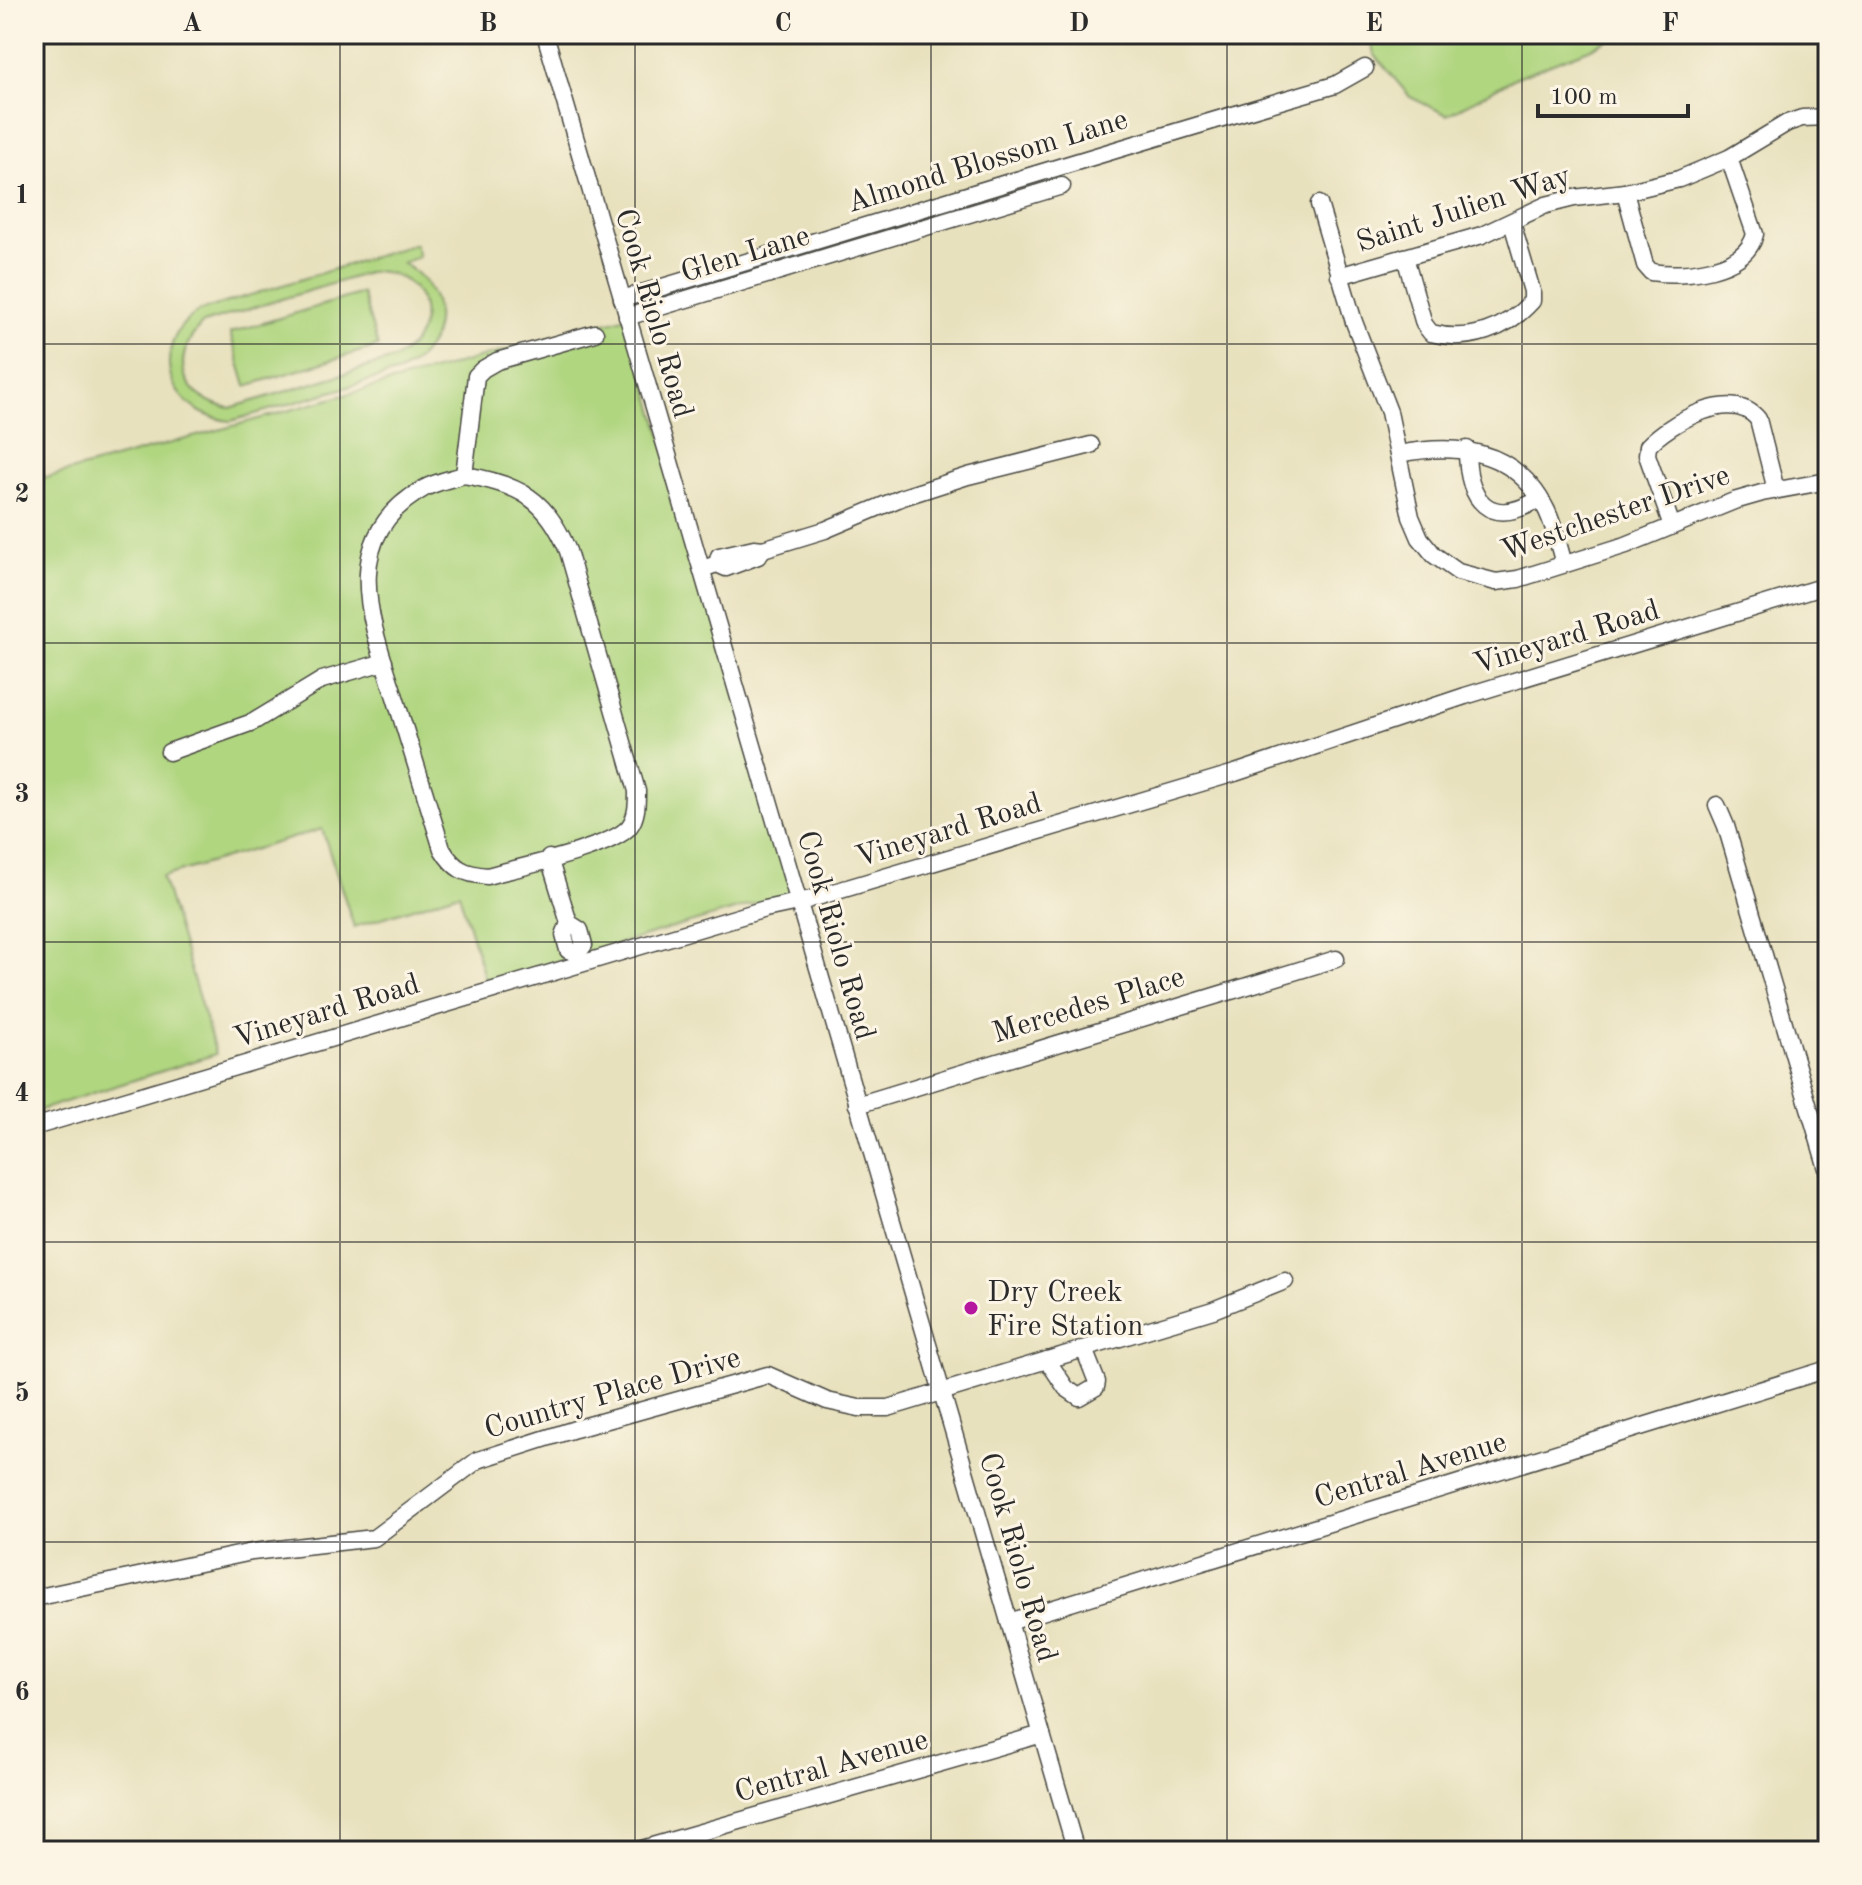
<svg xmlns="http://www.w3.org/2000/svg" width="1862" height="1885" viewBox="0 0 1862 1885" font-family="'Old Standard TT',serif">
<style>
.green{fill:#b0d680;stroke:#6e8056;stroke-width:2;fill-rule:evenodd}
.lines{fill:none;stroke-linecap:round;stroke-linejoin:round}
.minor-casing{stroke:#474641;stroke-width:19}
.minor{stroke:#fff;stroke-width:16}
.grid{fill:none;stroke:#2b2b2b;stroke-width:2;stroke-opacity:0.55}
.poi-dot{fill:#b5179e;stroke:#fcf5e5;stroke-width:3}
.labels{text-anchor:middle;stroke-width:6;stroke-linejoin:round;paint-order:stroke}
.street-label{font-size:30px;fill:#2b2b2b;stroke:#fcf5e5}
.poi-label{font-size:30px;fill:#2b2b2b;stroke:#fcf5e5;text-anchor:start}
.neatline{fill:none;stroke:#2b2b2b;stroke-width:3}
.grid-label{font-size:26px;text-anchor:middle;font-weight:bold;fill:#2b2b2b}
</style>
<rect width="100%" height="100%" fill="#fcf5e5"/>
<filter id="ink" filterUnits="userSpaceOnUse"><feTurbulence type="fractalNoise" baseFrequency=".0125" numOctaves="2"/><feDisplacementMap in="SourceGraphic" scale="16" xChannelSelector="R" yChannelSelector="G"/><feConvolveMatrix kernelMatrix="1 2 1 2 8 2 1 2 1" color-interpolation-filters="sRGB"/></filter>
<filter id="wash" filterUnits="userSpaceOnUse"><feTurbulence type="fractalNoise" baseFrequency=".006" numOctaves="4" result="noise"/><feDisplacementMap in="SourceGraphic" scale="32" xChannelSelector="R" yChannelSelector="G"/><feGaussianBlur stdDeviation="1.8" result="paint"/><feColorMatrix in="noise" values="0 0 0 0 0 0 0 0 0 0 0 0 0 0 0 0 0 1.4 0 .05"/><feComposite in="paint" operator="in"/></filter>
<g filter="url(#wash)">
<rect width="100%" height="100%" fill="#e8e1be"/>
<g class="green">
<polygon points="1370,34 1619,34 1589,49 1517,77 1447,115 1410,97 1374,54"/>
<path d="M415,244L419,257L402,263C451,290 448,348 399,372L231,421C186,417 153,377 177,333C182,323 191,317 199,311ZM374,271C429,273 442,333 394,359L230,408C182,399 167,360 203,323Z"/>
<polygon points="362,293 378,346 246,386 230,333"/>
<polygon points="627,317 795,892 486,983 459,893 354,927 322,829 162,877 216,1054 34,1112 34,451 45,478"/>
</g>
</g>
<g filter="url(#ink)">
<g class="lines">
<defs>
<g id="minor">
<polyline points="545,34 1076,1851"/>
<path d="M1625,192L1645,265L1651,272C1682,277 1746,272 1755,234L1729,158"/>
<polyline points="1319,204 1354,322 1389,412 1411,517 1420,538 1434,555 1458,572 1496,582 1518,579 1626,545 1734,501 1762,493 1828,481"/>
<path d="M1405,257L1424,324L1431,333C1469,343 1507,329 1532,301V291L1512,223"/>
<polyline points="1339,276 1482,235 1546,205 1574,198 1625,192 1679,179 1729,158 1787,123 1802,118 1828,117"/>
<path d="M622,299C860,229 1096,154 1335,85L1365,68"/>
<polyline points="627,317 1062,186"/>
<path d="M1467,449C1467,501 1489,529 1539,499"/>
<path d="M1399,454C1459,442 1517,450 1547,511C1555,528 1559,547 1564,564"/>
<path d="M464,475C519,484 547,499 568,551L637,791C637,804 637,817 629,827C612,848 516,868 487,876C464,874 454,869 442,849C426,798 410,747 395,697C371,622 337,538 423,489C435,482 451,479 464,475Z"/>
<polyline points="464,475 476,376 483,369 497,361 595,333"/>
<path d="M1672,526L1647,455L1648,446C1669,423 1732,387 1758,419L1776,490"/>
<polyline points="763,549 825,530 903,497 968,476 1091,445"/>
<polyline points="702,569 717,564 726,568 758,556 763,549 754,548 719,556 717,564"/>
<polyline points="169,752 253,722 322,680 384,662"/>
<polyline points="1717,805 1726,826 1828,1172"/>
<polyline points="549,858 569,923 580,930 584,945 578,953 581,963"/>
<polyline points="569,923 564,935 568,950 578,953"/>
<polyline points="857,1105 1336,959"/>
<polyline points="34,1127 765,909 807,900 1235,773 1465,696 1828,585"/>
<polyline points="1047,1360 1066,1388 1079,1397 1096,1387 1097,1382 1084,1349"/>
<polyline points="34,1598 252,1552 374,1538 478,1460 575,1429 768,1375 827,1401 859,1408 888,1408 1213,1310 1285,1281"/>
<polyline points="1009,1622 1828,1369"/>
<polyline points="635,1851 1042,1734"/>
</g>
</defs>
<use href="#minor" class="minor-casing"/>
<use href="#minor" class="minor"/>
</g>
</g>
<path class="grid" d="M340,34V1851M635,34V1851M931,34V1851M1227,34V1851M1522,34V1851M34,344H1828M34,643H1828M34,942H1828M34,1242H1828M34,1542H1828"/>
<circle class="poi-dot" cx="971" cy="1308" r="8"/>
<g class="labels">
<g class="street-label">
<text transform="translate(987 160) rotate(-17)" y="10">Almond Blossom Lane</text>
<text transform="translate(1463 208) rotate(-18)" y="10">Saint Julien Way</text>
<text transform="translate(745 253) rotate(-17)" y="10">Glen Lane</text>
<text transform="translate(655 313) rotate(74)" y="10">Cook Riolo Road</text>
<text transform="translate(1615 512) rotate(-19)" y="10">Westchester Drive</text>
<text transform="translate(1566 636) rotate(-17)" y="10">Vineyard Road</text>
<text transform="translate(948 829) rotate(-17)" y="10">Vineyard Road</text>
<text transform="translate(837 935) rotate(74)" y="10">Cook Riolo Road</text>
<text transform="translate(1088 1004) rotate(-17)" y="10">Mercedes Place</text>
<text transform="translate(326 1010) rotate(-17)" y="10">Vineyard Road</text>
<text transform="translate(612 1392) rotate(-16)" y="10">Country Place Drive</text>
<text transform="translate(1410 1469) rotate(-17)" y="10">Central Avenue</text>
<text transform="translate(1019 1557) rotate(74)" y="10">Cook Riolo Road</text>
<text transform="translate(831 1765) rotate(-16)" y="10">Central Avenue</text>
</g>
<g class="poi-label">
<text x="987" y="1301">Dry Creek<tspan x="987" dy="34">Fire Station</tspan></text>
</g>
</g>
<rect width="1862" height="1885" fill="none" stroke="#fcf5e5" stroke-width="88"/>
<path d="M1538 104v12h150v-12" fill="none" stroke="#2b2b2b" stroke-width="4"/>
<text x="1550" y="104" font-size="24" fill="#2b2b2b" stroke="#fcf5e5" stroke-width="6" paint-order="stroke">100 m</text>
<rect x="44" y="44" width="1774" height="1797" class="neatline"/>
<g class="grid-label">
<text x="192" y="31">A</text>
<text x="488" y="31">B</text>
<text x="783" y="31">C</text>
<text x="1079" y="31">D</text>
<text x="1374" y="31">E</text>
<text x="1670" y="31">F</text>
<text x="22" y="203">1</text>
<text x="22" y="502">2</text>
<text x="22" y="802">3</text>
<text x="22" y="1101">4</text>
<text x="22" y="1401">5</text>
<text x="22" y="1700">6</text>
</g>
</svg>
